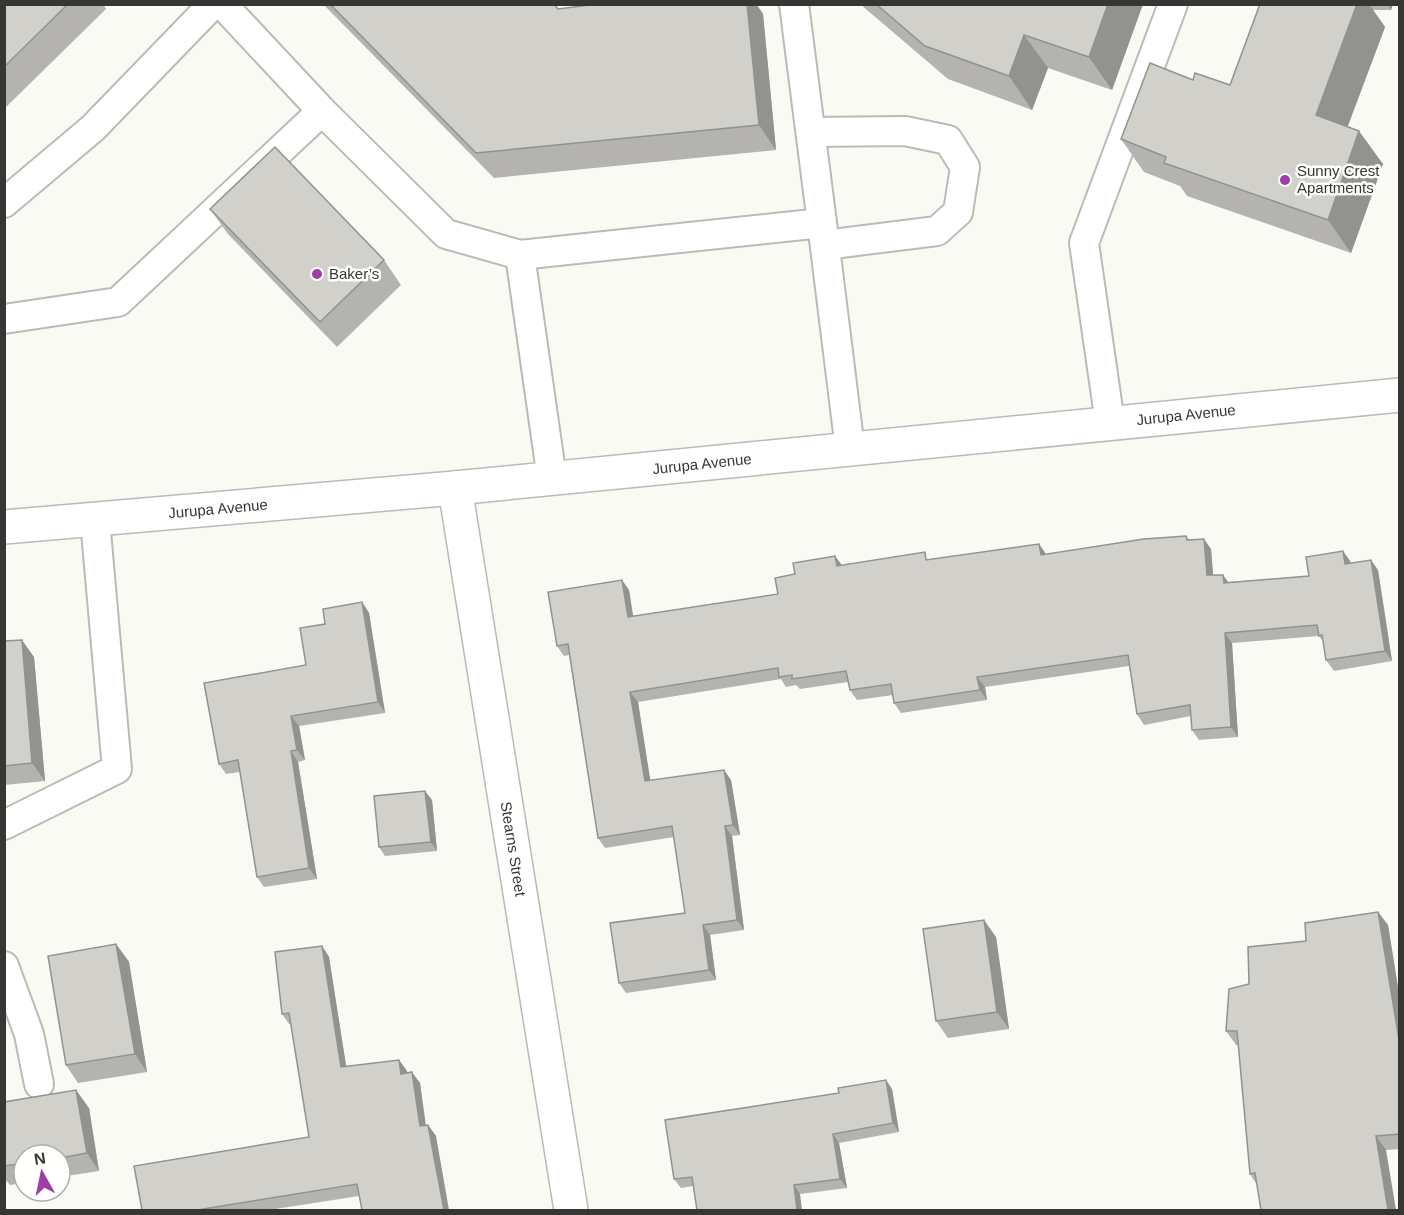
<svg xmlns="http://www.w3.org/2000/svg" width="1404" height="1215" viewBox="0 0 1404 1215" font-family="Arial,sans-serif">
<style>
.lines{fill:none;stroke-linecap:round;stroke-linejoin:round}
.service-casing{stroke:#bbbbb6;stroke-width:32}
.minor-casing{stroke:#bbbbb6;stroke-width:36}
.secondary-casing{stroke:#bbbbb6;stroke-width:36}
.service{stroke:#fff;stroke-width:28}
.minor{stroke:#fff;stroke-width:33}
.secondary{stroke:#fff;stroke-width:33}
.wall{fill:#b4b3af}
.shaded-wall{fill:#92928e}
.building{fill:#d1d0cb;stroke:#92928e;stroke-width:1.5}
.poi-dot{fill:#9d3da5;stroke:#fffffe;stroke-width:2}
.labels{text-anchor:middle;stroke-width:5;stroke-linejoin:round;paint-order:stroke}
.poi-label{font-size:15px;fill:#363634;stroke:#fffffe;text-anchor:start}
.street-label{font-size:15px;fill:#363634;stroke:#fffffe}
</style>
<rect width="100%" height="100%" fill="#fafaf4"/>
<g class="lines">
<defs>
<g id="service">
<polyline points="794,4 822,223"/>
<polyline points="322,111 446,234 520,255 552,479"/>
<polyline points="811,132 905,131 948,140 965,167 958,212 937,231 825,245"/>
<polyline points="4,203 93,128 213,4"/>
<polyline points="520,255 822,223 850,449"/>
<polyline points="4,319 118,302 322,111 222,4"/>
<polyline points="1110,423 1084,243 1173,4"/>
<polyline points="4,825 117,769 95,520"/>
<polyline points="4,966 29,1034 39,1084"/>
</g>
<polyline id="minor" points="455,488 571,1210"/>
<polyline id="secondary" points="4,527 455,488 1400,395"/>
</defs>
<use href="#service" class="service-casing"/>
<use href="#minor" class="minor-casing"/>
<use href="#secondary" class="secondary-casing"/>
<use href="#service" class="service"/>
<use href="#minor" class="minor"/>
<use href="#secondary" class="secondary"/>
</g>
<g class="wall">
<polygon points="4,4 103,4 106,9 4,109"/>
<polygon points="323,4 554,4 558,9 598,4 756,4 763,14 776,150 494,178"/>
<polygon points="860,4 1143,4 1112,90 1048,68 1032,110 948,79"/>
<polygon points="1260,4 1393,4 1391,10 1373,10 1385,27 1348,126 1383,164 1351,253 1187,196 1180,186 1144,172 1121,139 1230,85"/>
<polygon points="210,209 384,260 401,285 337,347 228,234"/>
<polygon points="1186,536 1189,540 1211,549 1213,575 1223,575 1228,582 1309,576 1343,551 1350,561 1351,564 1378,570 1392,661 1334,671 1326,660 1324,642 1319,636 1232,643 1238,737 1199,740 1192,730 1191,716 1144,725 1137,714 1129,666 985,687 987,700 901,713 894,703 893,695 857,700 850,690 848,682 800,689 796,685 786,687 781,679 638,702 650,781 731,780 740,835 732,836 744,930 710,935 716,980 626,993 619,983 685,913 674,837 605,848 598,838 569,655 564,656 557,646 629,590 633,617 778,594 795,574 835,556 842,565 930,559 1046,555"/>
<polygon points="362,602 369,613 385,713 299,726 305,760 298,762 317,879 264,887 257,877 240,772 226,774 219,764"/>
<polygon points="4,641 34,657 45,781 4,785"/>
<polygon points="432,800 437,851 385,856 379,847"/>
<polygon points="1378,912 1388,925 1400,1000 1400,1149 1386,1150 1256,1183 1250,1174 1238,1045 1236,1045 1226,1031 1249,984 1306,941"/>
<polygon points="996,937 1009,1029 948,1038 936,1021"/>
<polygon points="116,944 129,962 147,1072 78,1083 66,1065"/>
<polygon points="322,946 329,957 346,1066 399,1060 407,1071 407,1073 420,1083 426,1125 428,1125 436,1136 359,1196 269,1210 142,1210 309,1137 291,1024 289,1024 282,1014"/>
<polygon points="892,1089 899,1132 839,1143 847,1188 800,1194 693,1186 681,1188 674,1179"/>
<polygon points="4,1102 89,1108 99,1171 60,1177 60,1155 24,1155 24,1183 10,1185 4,1178"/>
</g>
<g class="shaded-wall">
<polygon points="747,4 756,4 763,14 776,150 759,125"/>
<polygon points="1108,4 1143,4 1112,90 1089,57"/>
<polygon points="1357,4 1369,4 1385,27 1339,149 1316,115"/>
<polygon points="1387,4 1393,4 1391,10"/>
<polygon points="1024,35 1048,68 1032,110 1009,76"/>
<polygon points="1359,131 1383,164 1351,253 1328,220"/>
<polygon points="1204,539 1211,549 1214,586 1207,575"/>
<polygon points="1039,544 1046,554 1041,555"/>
<polygon points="1343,551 1350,561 1352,575 1345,564"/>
<polygon points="835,556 842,566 837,566"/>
<polygon points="1371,560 1378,570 1392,661 1385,651"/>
<polygon points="1223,575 1230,585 1224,583"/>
<polygon points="622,580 629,590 635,628 628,617"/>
<polygon points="362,602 369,613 385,713 378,702"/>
<polygon points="1225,633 1232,643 1238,737 1231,727"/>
<polygon points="22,640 34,657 45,781 32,763"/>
<polygon points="977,677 985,687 987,700 980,690"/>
<polygon points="630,692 638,702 652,791 645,781"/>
<polygon points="291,716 299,726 305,760 297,750"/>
<polygon points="291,751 298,762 317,879 309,868"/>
<polygon points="724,770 731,780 740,835 733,825"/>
<polygon points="425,791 432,800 437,851 431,842"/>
<polygon points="725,826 732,836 744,930 737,920"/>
<polygon points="1378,912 1388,925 1400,1000 1400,1046"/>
<polygon points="984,920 996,937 1009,1029 997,1012"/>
<polygon points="703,925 710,935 716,980 709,970"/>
<polygon points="116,944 129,962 147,1072 135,1054"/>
<polygon points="322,946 329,957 348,1078 341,1067"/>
<polygon points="399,1060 407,1071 409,1084 401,1074"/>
<polygon points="412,1072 420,1083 427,1137 420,1126"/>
<polygon points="886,1080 892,1089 899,1132 893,1123"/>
<polygon points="76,1090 89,1108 99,1171 87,1153"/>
<polygon points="428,1125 436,1136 449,1210 444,1210"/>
<polygon points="833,1134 839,1143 847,1188 840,1179"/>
<polygon points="1376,1136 1386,1150 1396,1210 1388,1210"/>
<polygon points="794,1185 800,1194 802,1210 797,1210"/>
</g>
<g class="building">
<polygon points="4,4 68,4 4,67"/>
<polygon points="330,4 554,4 558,9 598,4 747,4 759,125 476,153"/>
<polygon points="876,4 1108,4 1089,57 1024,35 1009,76 925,46"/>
<polygon points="1260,4 1357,4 1316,115 1359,131 1328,220 1164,163 1166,157 1121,139 1150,63 1193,80 1195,73 1230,85"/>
<polygon points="275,147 384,260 320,322 210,209"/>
<polygon points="1186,536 1187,540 1204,539 1207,575 1223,575 1224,583 1309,576 1306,557 1343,551 1345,564 1371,560 1385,651 1326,660 1322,635 1319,636 1317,625 1225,633 1231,727 1192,730 1190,705 1137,714 1128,655 977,677 980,690 894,703 891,684 850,690 846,671 792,679 792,675 779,677 778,668 630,692 645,781 724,770 733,825 725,826 737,920 703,925 709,970 619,983 610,923 685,913 672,826 598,838 568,644 557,646 548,592 622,580 628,617 778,594 775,578 795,574 793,563 835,556 837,566 925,552 926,560 1039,544 1041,555 1144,539"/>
<polygon points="362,602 378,702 291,716 297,750 291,751 309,868 257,877 238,760 219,764 204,683 306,665 300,628 325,624 323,609"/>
<polygon points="22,640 32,763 4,766 4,641"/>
<polygon points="425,791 431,842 379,847 374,796"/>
<polygon points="1378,912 1400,1046 1400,1134 1376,1136 1388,1210 1261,1210 1255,1173 1250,1174 1237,1031 1226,1031 1229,989 1249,984 1248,947 1306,941 1305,923"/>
<polygon points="984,920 997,1012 936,1021 923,929"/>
<polygon points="116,944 135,1054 66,1065 48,956"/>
<polygon points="322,946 341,1067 399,1060 401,1074 412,1072 420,1126 428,1125 444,1210 362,1210 357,1184 197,1210 142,1210 134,1166 309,1137 289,1013 282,1014 275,952"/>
<polygon points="886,1080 893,1123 833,1134 840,1179 794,1185 797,1210 697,1210 692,1177 674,1179 665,1120 839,1093 838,1088"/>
<polygon points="76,1090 87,1153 60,1158 60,1155 24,1155 24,1163 4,1166 4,1102"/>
</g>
<g class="poi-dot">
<circle cx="1285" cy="180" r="6"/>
<circle cx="317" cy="274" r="6"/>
</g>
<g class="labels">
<g class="poi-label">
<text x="1297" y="176">Sunny Crest<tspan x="1297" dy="17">Apartments</tspan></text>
<text x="329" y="279">Baker’s</text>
</g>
<g class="street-label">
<text transform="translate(1186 415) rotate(-6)" y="5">Jurupa Avenue</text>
<text transform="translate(702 464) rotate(-6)" y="5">Jurupa Avenue</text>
<text transform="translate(218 509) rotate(-5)" y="5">Jurupa Avenue</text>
<text transform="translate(513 849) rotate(81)" y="5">Stearns Street</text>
</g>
</g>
<rect width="1404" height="1215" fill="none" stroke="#363634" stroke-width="12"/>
<g transform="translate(42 1173) rotate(351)"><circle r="28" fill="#fffffe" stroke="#afafad" stroke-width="1.5"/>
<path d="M0-4.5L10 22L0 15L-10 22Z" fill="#9d3da5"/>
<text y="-9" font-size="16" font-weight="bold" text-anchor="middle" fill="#363634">N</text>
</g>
</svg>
